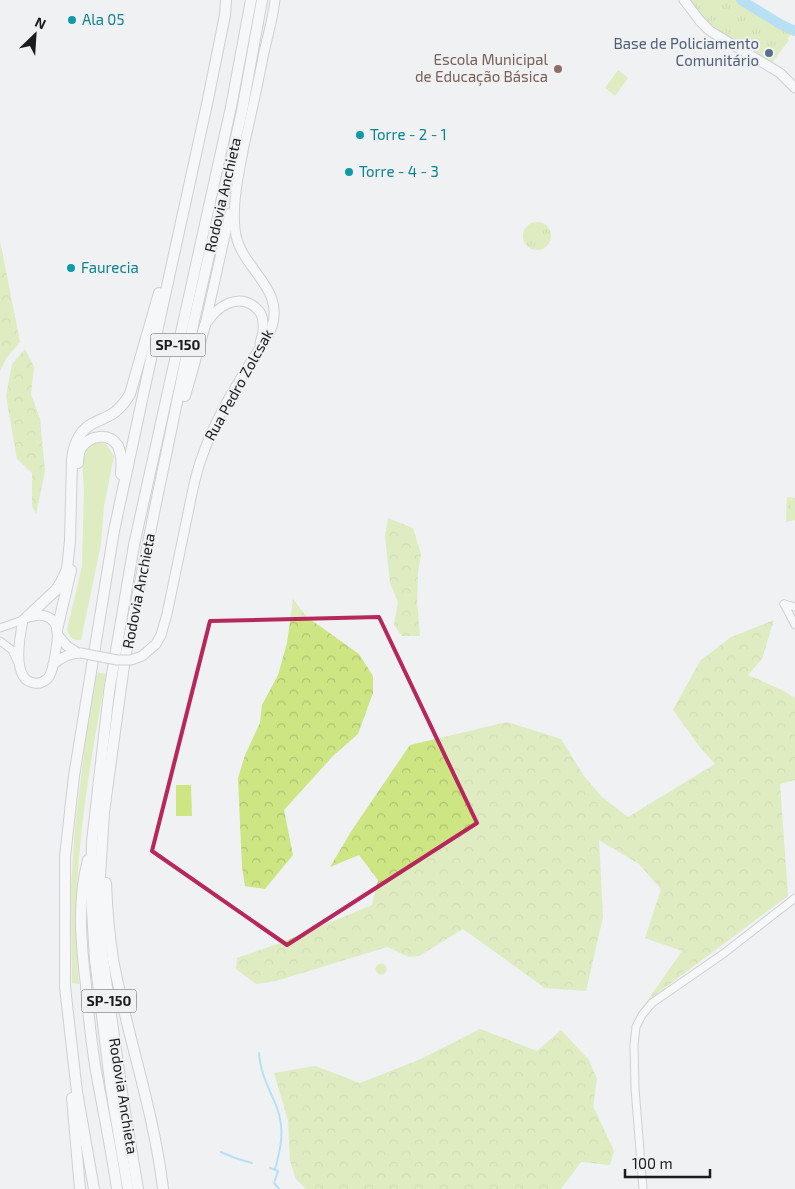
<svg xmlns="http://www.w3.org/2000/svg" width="795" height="1189" viewBox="0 0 795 1189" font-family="'Exo 2',sans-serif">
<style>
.grass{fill:#cde583}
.forest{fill:url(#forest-crowns)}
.park{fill:url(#park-tufts)}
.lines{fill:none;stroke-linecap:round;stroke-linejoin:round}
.stream{stroke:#75cdf6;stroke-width:2}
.river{stroke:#75cdf6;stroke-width:10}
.minor-casing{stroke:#a6a8aa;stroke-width:9}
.major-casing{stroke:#a6a8aa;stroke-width:11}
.highway-casing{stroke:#a6a8aa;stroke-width:12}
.minor{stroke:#fff;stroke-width:7}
.major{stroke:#fff;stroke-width:9}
.highway{stroke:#fff;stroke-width:10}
.major-bridge-casing{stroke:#a6a8aa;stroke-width:11;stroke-linecap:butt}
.major-bridge{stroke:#fff;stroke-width:9}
.marked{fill:none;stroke:#b6285c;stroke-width:4;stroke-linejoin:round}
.culture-dot{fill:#0f9aa8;stroke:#eff1f3;stroke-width:2}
.service-dot{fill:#5c6f8a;stroke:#eff1f3;stroke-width:2}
.education-dot{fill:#8d6e63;stroke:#eff1f3;stroke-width:2}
.labels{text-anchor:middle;stroke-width:4;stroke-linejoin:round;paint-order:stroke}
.shield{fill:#eff1f3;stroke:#5b5c5d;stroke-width:1}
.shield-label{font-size:14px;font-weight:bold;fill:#1c1c1d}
.culture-label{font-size:15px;fill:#0d838f;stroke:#eff1f3;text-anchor:start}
.service-label{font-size:15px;fill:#4e5e75;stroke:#eff1f3;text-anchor:end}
.education-label{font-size:15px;fill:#785e54;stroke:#eff1f3;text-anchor:end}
.street-label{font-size:15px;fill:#1c1c1d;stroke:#eff1f3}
</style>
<defs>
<pattern id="forest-crowns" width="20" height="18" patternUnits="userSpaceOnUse" patternTransform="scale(1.25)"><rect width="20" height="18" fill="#cde583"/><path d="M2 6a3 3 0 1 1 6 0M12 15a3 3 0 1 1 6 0" fill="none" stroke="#afc471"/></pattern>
<pattern id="park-tufts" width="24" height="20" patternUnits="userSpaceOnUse" patternTransform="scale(1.25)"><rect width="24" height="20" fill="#cde583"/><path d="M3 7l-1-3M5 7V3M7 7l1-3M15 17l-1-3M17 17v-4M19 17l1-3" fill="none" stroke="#afc471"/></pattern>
</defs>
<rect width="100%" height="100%" fill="#eff1f3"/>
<g class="grass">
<polygon points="618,70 628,78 615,96 605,88"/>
<path d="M99,443L106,444L114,456L104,506L101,544L81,640C72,640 70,638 67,630L82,566L84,489L82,462L89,445Z"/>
<path d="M94,672L106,674C88,776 69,879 79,984L72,983L71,887L75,827Z"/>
<polygon points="176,785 191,785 192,816 176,816"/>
<circle cx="381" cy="969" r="5.5"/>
</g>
<g class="forest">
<polygon points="0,241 20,342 7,357 0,371"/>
<polygon points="25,349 34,367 31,394 40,419 45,471 36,514 32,506 32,473 17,459 6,396 12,364"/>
<polygon points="388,518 413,528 421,554 418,572 417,601 420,636 402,636 394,625 398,602 390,583 385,536"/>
<polygon points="293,599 307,617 359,654 373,676 373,693 358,734 333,756 284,810 293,855 265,889 245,886 242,867 238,778 245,755 260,723 262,705 278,675 287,643"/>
<polygon points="774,620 762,659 748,675 782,690 795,698 795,780 780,784 788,896 647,1001 682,951 645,938 661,889 639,864 599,840 603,917 586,991 545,988 463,929 419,956 409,957 387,947 276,981 256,984 236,969 237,958 283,942 372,905 378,880 359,855 330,867 352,830 410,745 507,722 561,739 584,776 602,797 628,817 715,764 699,746 673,710 700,661 731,637"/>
<polygon points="480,1029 537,1051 561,1030 589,1060 597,1079 593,1106 614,1151 610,1165 581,1162 561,1189 306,1189 296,1179 290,1161 288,1120 274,1073 315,1066 360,1083 421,1059"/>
</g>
<g class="park">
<path d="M690,0H741L755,11L774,24L792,34L787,38L789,40L771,64C744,48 703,30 690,0Z"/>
<circle cx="537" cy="236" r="14"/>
<polygon points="787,497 795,498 795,520 786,522"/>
</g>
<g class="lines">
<g class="stream">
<path d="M259,1053C260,1073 270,1090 277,1108C285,1130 281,1148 275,1169"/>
<polyline points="221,1152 235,1158 252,1163"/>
<polyline points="270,1168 278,1171 274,1183 279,1189"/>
</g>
<polyline class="river" points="741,0 780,24 795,31"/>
<defs>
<g id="minor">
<polyline points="784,604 795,625"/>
<polyline points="784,604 795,607"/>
<polyline points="0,628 23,620"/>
<polyline points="0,641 12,650 17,661"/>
<polyline points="643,1189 635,1088 634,1045 636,1027 642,1015 652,1003 723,954 795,898"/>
</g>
<g id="major">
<polyline points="684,0 700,21 710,31 780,73 795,88"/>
<path d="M208,321C218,306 238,293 255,307C260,311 263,317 263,323C264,330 262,337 260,343"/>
<polyline points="205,325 230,213"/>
<path d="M188,513C192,494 195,475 202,457C217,412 245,372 270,332C289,287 238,269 235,229C232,203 239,172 244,146C251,115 258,84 264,52C268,35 273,18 275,0"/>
<path d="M40,615C64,618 57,639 55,656C53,663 53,672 48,678C44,682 39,684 34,683C11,680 20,635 23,620L27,617Z"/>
<polyline points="58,635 67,646 78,653"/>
<path d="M53,665C61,657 70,653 81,653"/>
</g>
<g id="highway">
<polyline points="185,396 205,325"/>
<path d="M78,463C78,458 79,452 81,448C90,435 109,432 118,446C122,455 122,464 121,474"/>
<path d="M27,617L56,590L61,582L67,569L70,541L72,459C74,445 78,433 90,425C98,420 107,418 115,412C121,407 126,401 130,394L159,293"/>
<polyline points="57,630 71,570"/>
<path d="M88,860C77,901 81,944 86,985C88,1012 91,1039 95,1065C102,1106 111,1147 117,1189"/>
<path d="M106,883C107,909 109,934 113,959C127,1036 154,1111 163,1189"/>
<polyline points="72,1098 80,1189"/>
<polyline points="94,1189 77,1092 65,987 65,857 74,776 114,531 144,391 207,104 225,15 226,0"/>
<polyline points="128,1189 111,1089 95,959 91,895 92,842 109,692 134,545 231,107 251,0"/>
<polyline points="138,1189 124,1106 102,952 99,900 100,876 104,812 125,658 156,503 193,325 242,111 262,0"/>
</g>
</defs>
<use href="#minor" class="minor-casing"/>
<use href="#major" class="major-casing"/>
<use href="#highway" class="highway-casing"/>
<use href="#minor" class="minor"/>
<use href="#major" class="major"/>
<use href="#highway" class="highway"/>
<defs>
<polyline id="major-bridge" points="81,653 117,660 131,660 142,656 156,644 161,635 167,614 188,513"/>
</defs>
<use href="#major-bridge" class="major-bridge-casing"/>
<use href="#major-bridge" class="major-bridge"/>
</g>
<path d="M0 0H795V1189H0ZM379,617L477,823L287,945L152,851L210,621Z" fill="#eff1f3" fill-opacity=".55" fill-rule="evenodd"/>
<path class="marked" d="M379,617L477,823L287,945L152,851L210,621Z"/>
<g class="culture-dot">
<circle cx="72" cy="20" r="5"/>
<circle cx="360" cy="135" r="5"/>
<circle cx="349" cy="172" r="5"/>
<circle cx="71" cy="268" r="5"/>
</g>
<circle class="service-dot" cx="769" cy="53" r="5"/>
<circle class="education-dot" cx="558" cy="69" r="5"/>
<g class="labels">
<g class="shield">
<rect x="150.5" y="333.5" width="55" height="23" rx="4"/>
<rect x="81.5" y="989.5" width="55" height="23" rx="4"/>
</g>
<g class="shield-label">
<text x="178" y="350">SP-150</text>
<text x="109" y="1006">SP-150</text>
</g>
<g class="culture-label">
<text x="82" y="25">Ala 05</text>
<text x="370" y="140">Torre - 2 - 1</text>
<text x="359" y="177">Torre - 4 - 3</text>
<text x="81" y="273">Faurecia</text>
</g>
<g class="service-label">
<text x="759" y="49">Base de Policiamento<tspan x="759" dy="17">Comunitário</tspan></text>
</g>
<g class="education-label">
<text x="548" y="65">Escola Municipal<tspan x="548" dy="17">de Educação Básica</tspan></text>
</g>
<g class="street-label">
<text transform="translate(223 195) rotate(-77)" y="5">Rodovia Anchieta</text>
<text transform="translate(239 385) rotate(-61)" y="5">Rua Pedro Zolcsak</text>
<text transform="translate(139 591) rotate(-79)" y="5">Rodovia Anchieta</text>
<text transform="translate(123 1096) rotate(81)" y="5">Rodovia Anchieta</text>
</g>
</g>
<g transform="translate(35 35) rotate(25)" stroke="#eff1f3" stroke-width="4" paint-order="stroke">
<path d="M0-4L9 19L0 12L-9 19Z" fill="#1c1c1d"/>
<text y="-8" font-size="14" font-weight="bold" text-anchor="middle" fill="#1c1c1d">N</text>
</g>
<path d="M625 1169v8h85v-8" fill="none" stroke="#1c1c1d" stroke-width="2.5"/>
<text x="632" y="1169" font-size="15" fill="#1c1c1d" stroke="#eff1f3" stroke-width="4" paint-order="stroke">100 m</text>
</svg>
